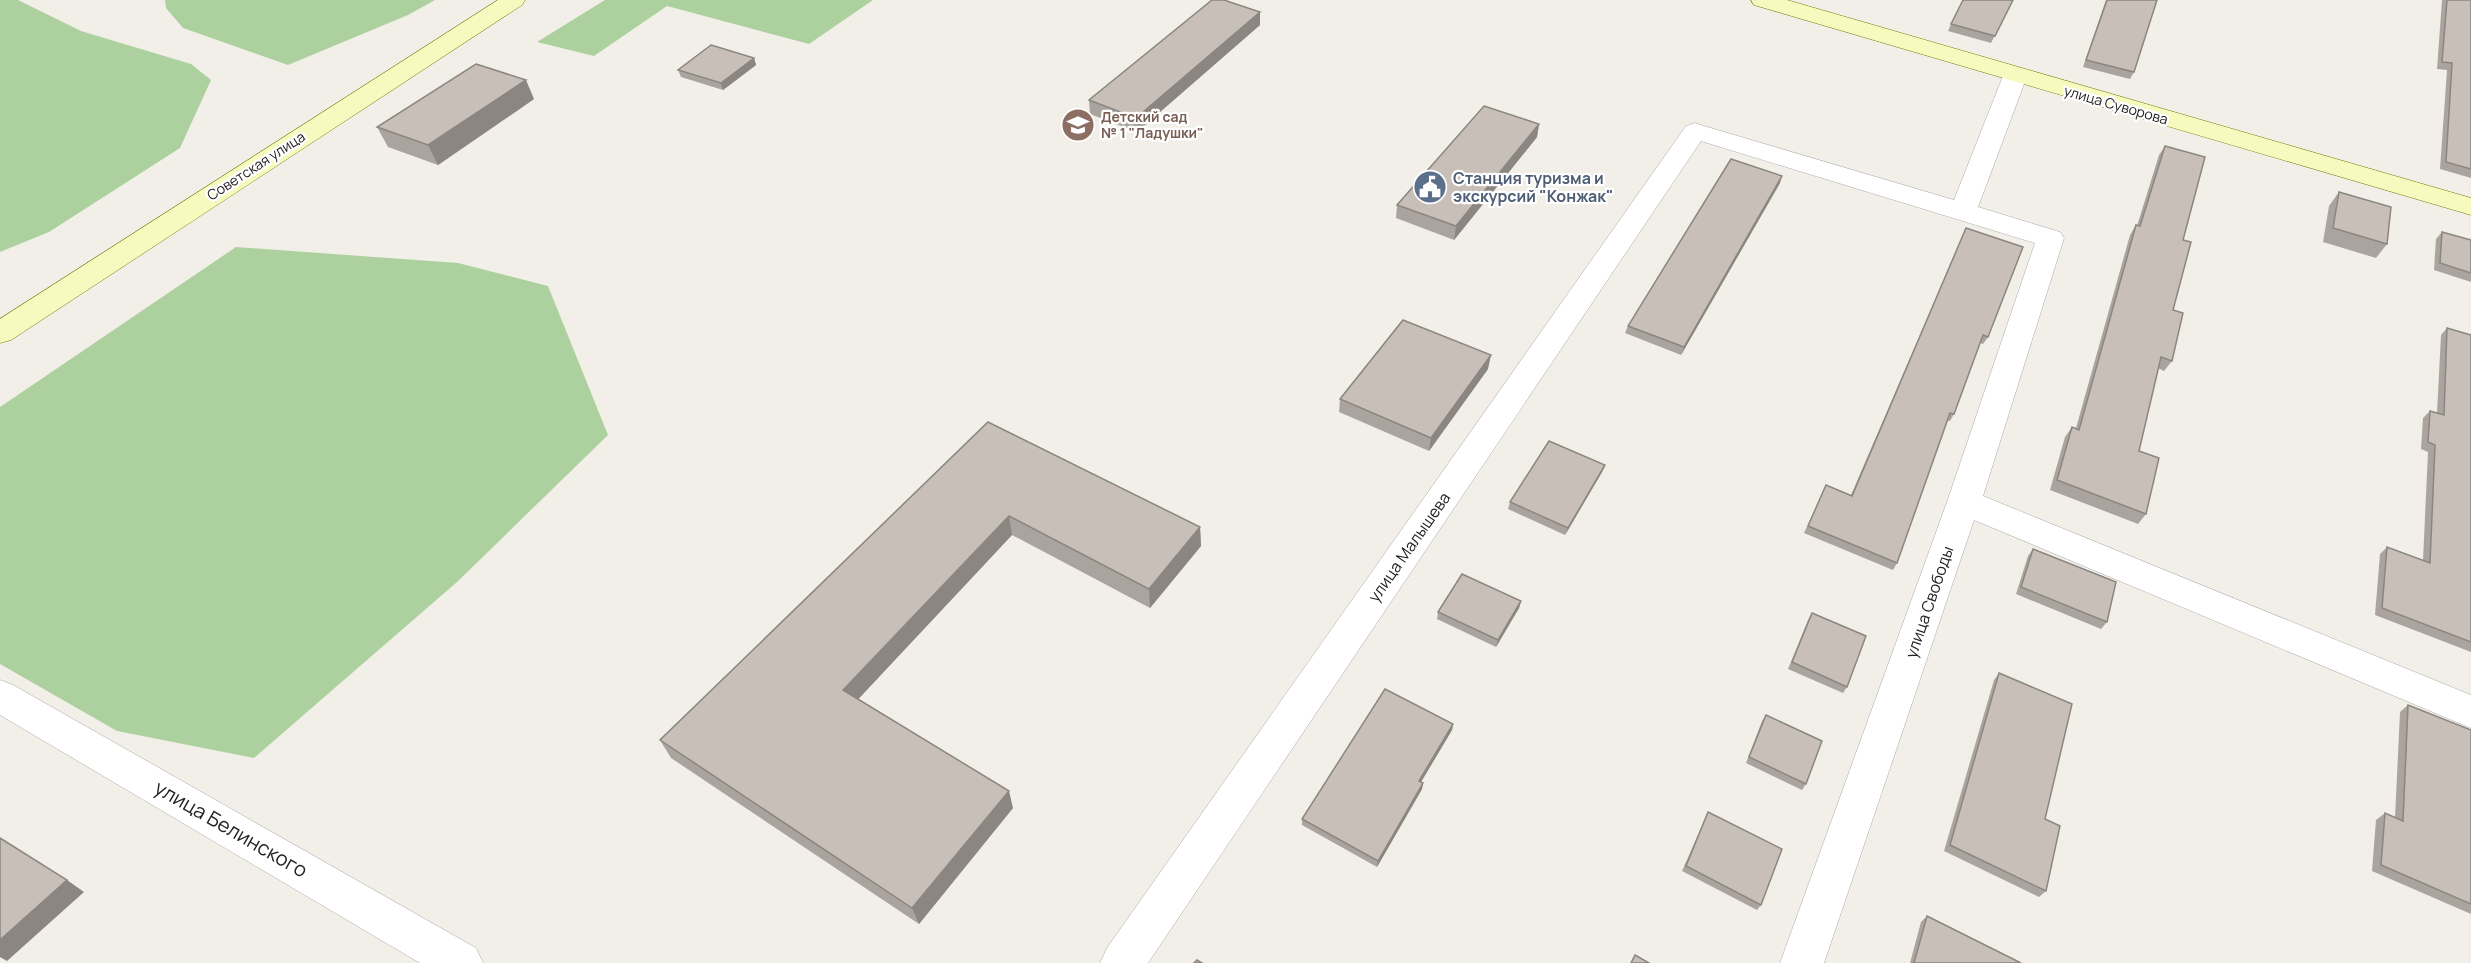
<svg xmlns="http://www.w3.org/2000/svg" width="2471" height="963" viewBox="0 0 2471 963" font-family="Manrope,sans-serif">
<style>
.forest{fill:#add19e}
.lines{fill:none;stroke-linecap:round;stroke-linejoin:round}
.minor-casing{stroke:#a9a9a9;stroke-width:1}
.secondary-casing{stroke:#707d05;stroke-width:1}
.minor{fill:#fff;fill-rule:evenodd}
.secondary{fill:#f7fabf;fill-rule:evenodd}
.wall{fill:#aba49e}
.shaded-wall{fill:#8b8681}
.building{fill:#c7bfb8;stroke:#8b8681;stroke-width:1.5}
.labels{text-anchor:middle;stroke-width:4.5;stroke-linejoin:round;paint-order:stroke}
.far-street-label{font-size:14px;fill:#222;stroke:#fff}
.far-education-label{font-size:14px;font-weight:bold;fill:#785e54;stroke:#fff;text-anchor:start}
.service-label{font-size:16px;font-weight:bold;fill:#4e5e75;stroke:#fff;text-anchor:start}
.street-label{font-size:16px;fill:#222;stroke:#fff}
.near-street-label{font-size:20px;fill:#222;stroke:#fff}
</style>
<rect width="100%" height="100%" fill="#f2efe9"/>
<g class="forest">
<polygon points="0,0 18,0 81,31 191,64 211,80 180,148 49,232 0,252"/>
<polygon points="165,0 435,0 408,15 288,65 183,28 166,8"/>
<polygon points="605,0 873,0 809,44 667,6 594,56 537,42"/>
<polygon points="236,247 458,263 548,286 608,435 457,582 254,758 117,731 0,664 0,407"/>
</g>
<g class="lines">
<defs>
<g id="minor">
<polygon points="2015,69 2024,71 2027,76 1978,207 2060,232 2064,238 1983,496 2471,695 2471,728 1974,520 1824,963 1780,963 1947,502 2035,243 1701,141 1148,963 1100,963 1107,948 1686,126 1695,123 1704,126 1954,200 2003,76 2006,71"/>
<polygon points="0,680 13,685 476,948 483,963 420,963 0,715"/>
</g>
<g id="secondary">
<polygon points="498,0 525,0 522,5 11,340 0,343 0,319"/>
<polygon points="1751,0 1787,0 2471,198 2471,215 1754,5"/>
</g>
</defs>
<use href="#minor" class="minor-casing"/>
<use href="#secondary" class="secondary-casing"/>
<use href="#minor" class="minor"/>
<use href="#secondary" class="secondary"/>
</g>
<g class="wall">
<polygon points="2013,0 1991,43 1948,31 1951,24"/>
<polygon points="2106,0 2157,0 2134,72 2130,79 2083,67"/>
<polygon points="2442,0 2471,0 2471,178 2440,169 2447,70 2437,69"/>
<polygon points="1260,12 1260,25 1137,132 1090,114 1089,100"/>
<polygon points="754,58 756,65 723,90 681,77 678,70"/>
<polygon points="534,99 438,165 388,147 377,127"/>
<polygon points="1539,124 1537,137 1454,240 1396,218 1397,205"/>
<polygon points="2165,146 2183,240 2173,310 2172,361 2164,371 2158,368 2139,451 2146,514 2138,524 2050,490 2065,437 2072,427 2076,428 2130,235 2136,225 2137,226 2159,155"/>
<polygon points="1780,183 1681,355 1625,333 1628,326"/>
<polygon points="2339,192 2387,244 2376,258 2323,242 2329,206"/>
<polygon points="1966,228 1988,337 1983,344 1980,343 1954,414 1950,421 1947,420 1897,563 1893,570 1804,533 1826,485 1851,495"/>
<polygon points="2442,232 2471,240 2471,282 2434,270 2436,239"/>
<polygon points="2447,328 2471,335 2471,652 2375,615 2380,554 2387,547 2423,560 2428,452 2421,449 2423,418 2430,411 2437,413 2441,335"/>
<polygon points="1488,369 1429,451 1339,412 1340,399"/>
<polygon points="988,422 1200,527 1201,546 1150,608 1012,535 858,699 1013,808 919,924 671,758 660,740"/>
<polygon points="1605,465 1602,472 1565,535 1508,509 1510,502"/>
<polygon points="2033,549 2107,622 2101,629 2016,594 2028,556"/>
<polygon points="1521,601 1519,608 1496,647 1437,619 1438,612"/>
<polygon points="1812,613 1847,687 1843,693 1788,669 1808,620"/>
<polygon points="1999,673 2045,819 2046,891 2039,897 1944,851 1994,680"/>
<polygon points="2408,705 2471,730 2471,914 2372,871 2376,820 2385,813 2395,818 2400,712"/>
<polygon points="1766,715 1806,784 1802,790 1746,763 1762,721"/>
<polygon points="1453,724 1452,730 1421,782 1423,783 1422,789 1377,867 1302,825 1302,819"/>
<polygon points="1708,812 1761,905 1757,910 1682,871"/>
<polygon points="1927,916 2021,963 1910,963 1921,922"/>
</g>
<g class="shaded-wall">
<polygon points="1260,12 1260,25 1137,132 1136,118"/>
<polygon points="754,58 756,65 723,90 721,83"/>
<polygon points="526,80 534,99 438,165 428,145"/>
<polygon points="1539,124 1537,137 1454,240 1456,226"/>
<polygon points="1782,176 1780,183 1681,355 1684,347"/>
<polygon points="1491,355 1488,369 1429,451 1431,438"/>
<polygon points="1605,465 1602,472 1565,535 1568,528"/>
<polygon points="1009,516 1012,535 850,708 843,690"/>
<polygon points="1200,527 1201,546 1150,608 1149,589"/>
<polygon points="1521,601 1519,608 1496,647 1498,640"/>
<polygon points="1453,724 1452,730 1418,787 1419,781"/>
<polygon points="1423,783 1422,789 1377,867 1378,861"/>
<polygon points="1009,791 1013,808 919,924 912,908"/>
<polygon points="67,880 84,892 7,961 0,957 0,940"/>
</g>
<g class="building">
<polygon points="1212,0 1224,0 1260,12 1136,118 1089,100"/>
<polygon points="1963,0 2013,0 1995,36 1951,24"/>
<polygon points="2107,0 2157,0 2134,72 2086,60"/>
<polygon points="2447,0 2471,0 2471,169 2446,162 2452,63 2442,62"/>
<polygon points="711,45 754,58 721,83 678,70"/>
<polygon points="476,64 526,80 428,145 377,127"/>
<polygon points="1484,106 1539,124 1456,226 1397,205"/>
<polygon points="2165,146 2205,157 2183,240 2191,242 2173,310 2183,313 2172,361 2161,357 2139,451 2159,458 2146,514 2057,480 2072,427 2079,430 2136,225 2140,226"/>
<polygon points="1731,159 1782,176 1684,347 1628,326"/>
<polygon points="2339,192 2391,207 2387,244 2333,228"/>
<polygon points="1966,228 2023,247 1988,337 1983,335 1954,414 1950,413 1897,563 1808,526 1826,485 1852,496"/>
<polygon points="2442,232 2471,240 2471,273 2440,263"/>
<polygon points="1403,320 1491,355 1431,438 1340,399"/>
<polygon points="2447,328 2471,335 2471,642 2382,608 2387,547 2430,563 2435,445 2428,442 2430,411 2444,415"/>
<polygon points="988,422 1200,527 1149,589 1009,516 843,690 1009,791 912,908 660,740"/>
<polygon points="1549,441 1605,465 1568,528 1510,502"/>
<polygon points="2033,549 2116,582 2107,622 2021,587"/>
<polygon points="1462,574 1521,601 1498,640 1438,612"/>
<polygon points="1812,613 1866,636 1847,687 1792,662"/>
<polygon points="1999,673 2072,704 2045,819 2060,826 2046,891 1950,845"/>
<polygon points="1385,689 1453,724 1419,781 1423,783 1378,861 1302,819"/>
<polygon points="2408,705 2471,730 2471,904 2381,865 2385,813 2403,821"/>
<polygon points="1766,715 1822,741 1806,784 1749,757"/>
<polygon points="1708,812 1782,849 1761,905 1686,866"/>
<polygon points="0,838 67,880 0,940"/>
<polygon points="1927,916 2021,963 1914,963"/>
<polygon points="1635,955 1649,963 1631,963"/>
<polygon points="1197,960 1202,963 1194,963"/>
</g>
<defs>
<symbol id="school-disc" viewBox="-11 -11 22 22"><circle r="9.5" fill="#8d6e63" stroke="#fff"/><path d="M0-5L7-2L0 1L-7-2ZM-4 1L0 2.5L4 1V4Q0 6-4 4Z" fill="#fff"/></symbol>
<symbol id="civic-disc" viewBox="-11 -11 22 22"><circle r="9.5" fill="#5c6f8a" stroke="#fff"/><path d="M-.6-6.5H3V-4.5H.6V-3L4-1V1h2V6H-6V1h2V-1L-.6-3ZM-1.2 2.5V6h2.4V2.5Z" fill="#fff"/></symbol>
</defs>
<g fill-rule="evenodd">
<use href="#school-disc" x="1059" y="106" width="38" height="38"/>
<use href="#civic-disc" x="1411" y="168" width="38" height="38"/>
</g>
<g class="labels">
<g class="far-street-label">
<text transform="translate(2116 105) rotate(16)" y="5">улица Суворова</text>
<text transform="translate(256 166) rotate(-33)" y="5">Советская улица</text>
</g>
<g class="far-education-label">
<text x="1101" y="122">Детский сад<tspan x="1101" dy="16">№ 1 "Ладушки"</tspan></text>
</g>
<g class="service-label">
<text x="1453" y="184">Станция туризма и<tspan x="1453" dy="18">экскурсий "Конжак"</tspan></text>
</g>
<g class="street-label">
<text transform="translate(1409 547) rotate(-55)" y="6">улица Малышева</text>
<text transform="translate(1929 602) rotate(-71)" y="6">улица Свободы</text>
</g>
<g class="near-street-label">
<text transform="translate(231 829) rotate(30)" y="7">улица Белинского</text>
</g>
</g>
</svg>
